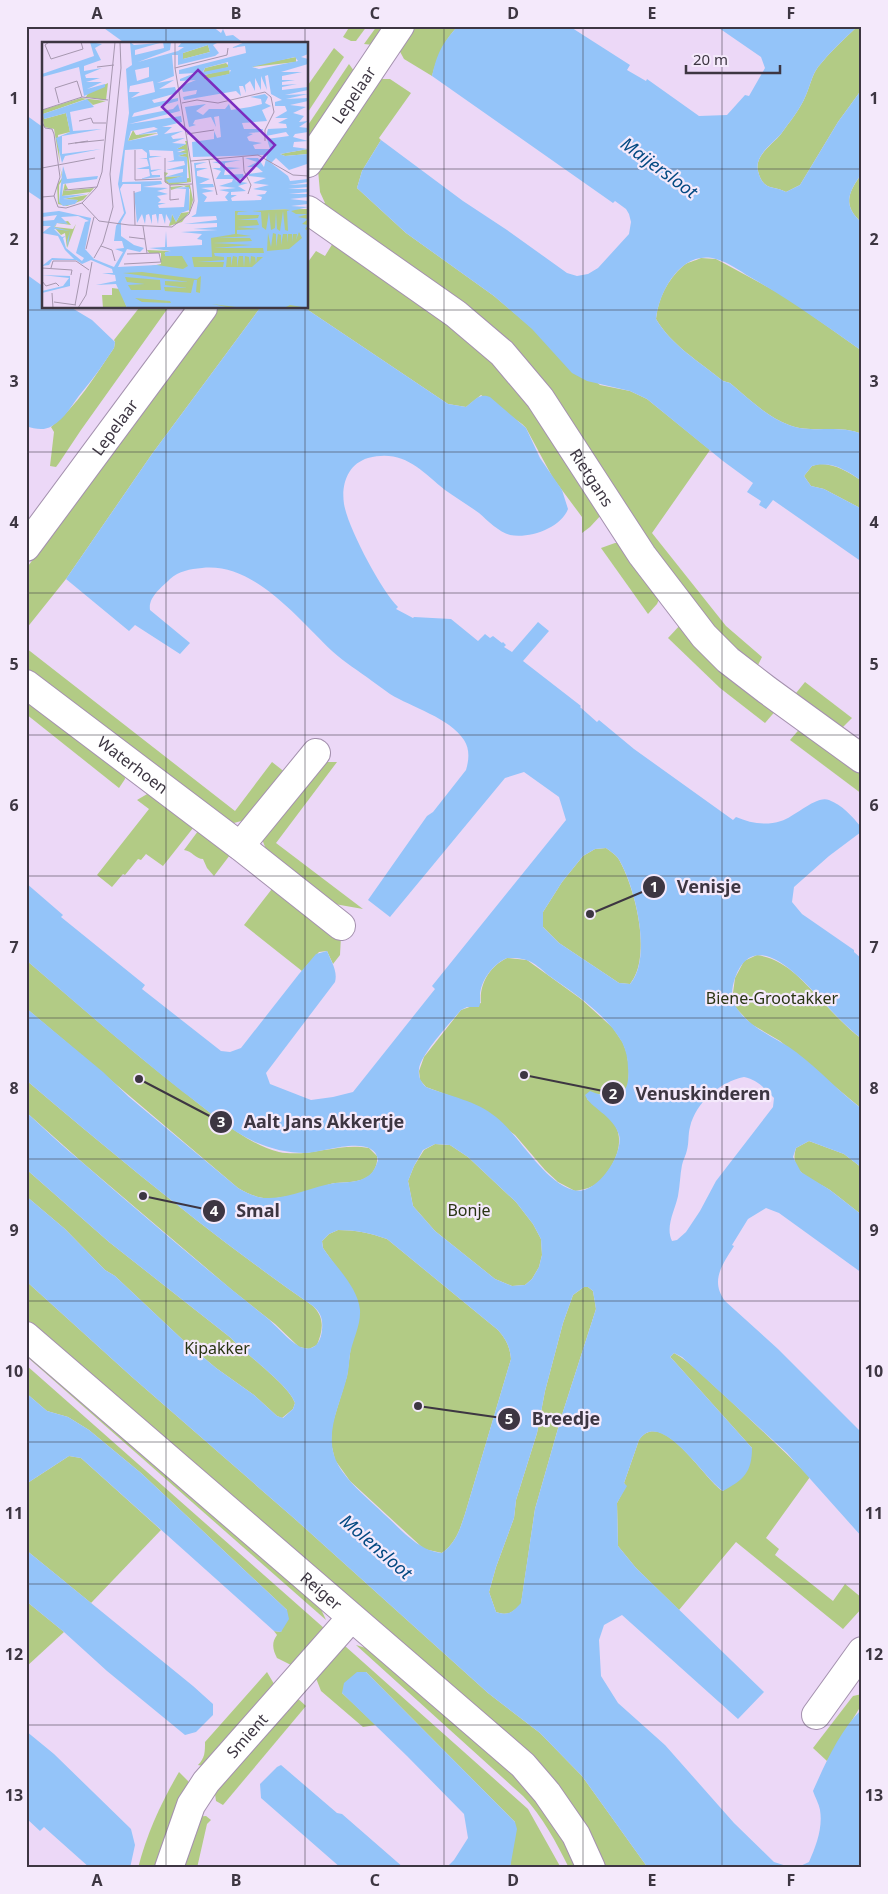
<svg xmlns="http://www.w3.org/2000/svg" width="888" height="1894" viewBox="0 0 888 1894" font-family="'Noto Sans',sans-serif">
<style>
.green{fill:#b2cb85}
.water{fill:#94c4f9;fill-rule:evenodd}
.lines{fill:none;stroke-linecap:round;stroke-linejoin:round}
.street-casing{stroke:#a491ae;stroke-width:30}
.street{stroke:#fff;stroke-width:28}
.grid{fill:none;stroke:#3d3642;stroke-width:1;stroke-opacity:0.55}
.labels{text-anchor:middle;stroke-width:4.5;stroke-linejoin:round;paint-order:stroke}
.street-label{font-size:16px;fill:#3d3642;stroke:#f4e9fb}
.park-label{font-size:16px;fill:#293412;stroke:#f4e9fb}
.water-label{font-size:18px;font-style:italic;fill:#034982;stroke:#f4e9fb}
.inset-road{fill:none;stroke:#a697af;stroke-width:1}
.view{fill:#7b2cbf;fill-opacity:0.15;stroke:#7b2cbf;stroke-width:2.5}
.inset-edge{fill:none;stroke:#3d3642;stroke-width:2.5}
.leader{fill:none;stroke:#3d3642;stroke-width:2}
.callout-dot{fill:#3d3642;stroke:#f4e9fb;stroke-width:2}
.mark-label{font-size:15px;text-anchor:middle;font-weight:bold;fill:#fff}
.callout-label{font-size:18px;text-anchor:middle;font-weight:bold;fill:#3d3642;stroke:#f4e9fb;stroke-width:4.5;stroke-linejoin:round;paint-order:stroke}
.neatline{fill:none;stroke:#3d3642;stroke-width:2}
.grid-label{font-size:16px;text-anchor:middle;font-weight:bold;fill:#3d3642}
</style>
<rect width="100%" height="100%" fill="#ecd8f7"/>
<g class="green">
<polygon points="350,26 367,26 356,41 351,41 343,37"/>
<polygon points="377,26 386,26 373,45 364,44"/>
<path d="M414,26H458C444,40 437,58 432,76L404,59L398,48Z"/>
<path d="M858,26H862V89L838,122L800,185L786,192C775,185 763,192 758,171C754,156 773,144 781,134C790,121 800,110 806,95C810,86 812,75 818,67C830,52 844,39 858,26Z"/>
<polygon points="334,48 344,57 308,112 308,85"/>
<polygon points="349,64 354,71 308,137 308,125"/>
<polygon points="377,79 390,79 411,93 379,138 381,140 362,171 357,188 406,233 494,296 600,385 630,391 647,399 710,450 652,533 726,626 762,657 755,671 684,600 575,436 322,204 325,203 320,192 318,170"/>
<path d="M862,173V223C842,205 848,193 862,173Z"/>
<polygon points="336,238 423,301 518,384 603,513 590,527 582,533 582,517 553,478 526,428 522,424 481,395 466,407 448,404 305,308 308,308 308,262 316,251 325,256"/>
<path d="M701,258L716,259L786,297L862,351V434C837,424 812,434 789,425C767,417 748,398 730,383L723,381C700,362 671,345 656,319C658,299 667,280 683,266C687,262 695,261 701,258Z"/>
<path d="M139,308H168L81,430L59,463L56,467L50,466L54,432L51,427C77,406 95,376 114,348L115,342L114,340Z"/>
<polygon points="214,308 260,308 152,454 66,579 26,629 26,569"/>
<path d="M819,464C837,464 848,472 862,481V509L824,489L811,486L804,476L812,466Z"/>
<polygon points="615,543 623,543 660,597 657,604 648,614 601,548"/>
<polygon points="682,623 778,708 765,723 720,688 668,638"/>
<polygon points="26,648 235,811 272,762 286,773 249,819 230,824 223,823 26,670"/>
<polygon points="805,682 852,718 842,728 792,698"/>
<polygon points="26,691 123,765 125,779 119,788 26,714"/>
<polygon points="803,725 862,769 862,794 790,740"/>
<polygon points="325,762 337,762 276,843 363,909 329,903 267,852 262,839"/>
<polygon points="154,790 197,823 163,866 146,854 141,860 138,859 125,875 123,874 112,887 97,875 149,809 137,800"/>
<path d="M201,827L233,851L214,876L207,868L203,859C196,859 192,851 184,850Z"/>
<path d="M606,848C610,851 615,854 618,858C635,886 653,957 630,984L619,983L559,943L543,927V912L562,882L583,856L595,849Z"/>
<polygon points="275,885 341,936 340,955 333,964 327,951 319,952 302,971 244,925"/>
<path d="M757,955C786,959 804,982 822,1001C835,1015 847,1028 862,1039V1109L780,1041L751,1024L736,1008L732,1000L735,978L744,961Z"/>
<path d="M507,958L527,960L581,999L613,1028L623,1043L627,1054L629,1070L628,1086L620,1095L614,1097L599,1094L587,1099C597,1107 609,1115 615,1125C626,1144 613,1167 600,1181C594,1187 583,1190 575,1191L558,1182L545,1170L515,1135L475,1105L426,1087L420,1080L419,1071L424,1057L461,1010L481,1003C479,984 490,966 507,958Z"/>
<path d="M26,960C80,1006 133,1053 189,1096C213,1115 249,1145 279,1152C309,1158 339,1142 369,1148L377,1156C378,1163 375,1171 369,1176C359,1183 346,1182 335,1183C328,1184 320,1188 313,1190C300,1194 281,1199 267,1198C256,1198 247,1193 238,1188L26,1008Z"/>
<path d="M26,1080C119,1159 213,1237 313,1306C325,1318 323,1330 317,1345L309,1349L299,1347L275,1324L232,1290L83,1163L26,1112Z"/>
<path d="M809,1141L844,1154L862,1168V1215C851,1207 841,1198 830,1190C813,1179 788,1173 796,1148Z"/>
<polygon points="435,1144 450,1145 468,1157 516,1202 533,1224 541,1239 542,1255 539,1267 532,1279 525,1285 512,1286 495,1279 435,1231 413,1206 408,1181 414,1166 424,1150"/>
<path d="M26,1169L109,1242L231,1338C246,1355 289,1385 295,1403L293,1409L282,1418L277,1416L254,1395L216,1368L184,1341L115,1276L105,1270L65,1229L26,1196Z"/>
<path d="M338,1230C356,1230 370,1233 387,1239L498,1330C506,1339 510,1347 511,1359L465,1514C460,1529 456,1543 442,1553L424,1549L350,1481L335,1460L331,1443L332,1425L347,1376L357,1300L351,1288L323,1248L322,1241L329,1234Z"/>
<polygon points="26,1281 132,1377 296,1520 488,1693 540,1733 582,1776 648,1868 603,1868 445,1688 26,1321"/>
<path d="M584,1287H588L593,1291L596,1309L561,1418L535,1509L521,1604C512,1613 508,1616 496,1612L489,1592L496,1567L514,1518L516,1500L537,1433L545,1391L563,1323L573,1295Z"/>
<polygon points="26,1350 320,1607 326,1620 26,1356"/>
<path d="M674,1353C692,1363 708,1381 724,1395C753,1422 782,1449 810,1477L766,1538L779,1549L775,1555L833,1601L845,1584L862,1598V1608L843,1629L736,1542L679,1610L636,1568L618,1546L617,1503L626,1486L624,1483L639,1440C662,1406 705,1481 723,1491L752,1448L674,1361L670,1357Z"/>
<path d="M26,1365L325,1629L295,1667L277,1658C273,1650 271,1643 277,1635L274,1631L281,1632L287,1610L141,1473L89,1430L68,1417L47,1411L26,1393Z"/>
<polygon points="69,1456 81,1458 161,1530 91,1603 26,1550 26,1484"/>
<polygon points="26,1601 64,1632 26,1667"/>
<path d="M356,1645L369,1649L515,1777L551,1818L578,1868H569C556,1842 543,1817 523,1796Z"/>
<polygon points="345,1646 528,1809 561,1868 510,1868 515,1822 366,1672 342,1693 376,1725 363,1727 321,1691 314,1673 338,1648"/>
<path d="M267,1672L277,1689L208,1767L198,1765C205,1758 205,1752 205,1742Z"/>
<polygon points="862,1694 862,1704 827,1761 813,1748 853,1696"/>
<polygon points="294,1695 306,1706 223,1805 216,1801 214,1787"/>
<path d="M179,1772L188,1781L191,1788L158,1868H138C147,1833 161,1803 179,1772Z"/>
<polygon points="206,1816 211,1820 207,1824 197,1868 176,1868 194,1817"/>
</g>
<g class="water">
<polygon points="101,26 212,26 221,33 223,29 226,36 233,35 245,44 126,44"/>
<path d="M458,26H569L630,65L627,70L646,81L647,79L699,116L727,115L745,95L749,96L765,68L761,57L716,26H858C844,39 830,52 818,67C812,75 810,86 806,95C800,110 790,121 781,134C772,144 754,156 758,171C763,192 775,185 786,192L800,185L838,122L862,89V173C848,193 842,205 862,223V351C825,325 789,299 750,277C740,271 728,262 716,259C682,249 659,291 656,319C671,345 700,362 723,381L730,383C748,398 767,417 789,425C812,434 837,424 862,434V481C845,470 833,461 812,466L804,476L811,486L824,489L862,509V562L773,500L766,509L759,505L761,501L747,492L753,483L723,461L647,399L630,391L587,381L572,373L532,329L509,309L494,296L406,233L357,188L362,171L381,140L463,201L507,230L567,273L577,276L588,274L598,268L629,234L631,222L629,214L626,209L615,201L613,203L432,76C437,54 442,43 458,26Z"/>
<polygon points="26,115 44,128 44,202 26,190"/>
<path d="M26,274L44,287V308H72L92,320L115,342L114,348C104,363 94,378 82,392C72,404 66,418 52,426C44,431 35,429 26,426Z"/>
<path d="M260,308H305L448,404L466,407C475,400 479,393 490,397L526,428L540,458L562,490L568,509C561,528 529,539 510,535C499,532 488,521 479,513C468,505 456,498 445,490C420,470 404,449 368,458C348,464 341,484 344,504C348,528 381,590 398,607L396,609L413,618L414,617L451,619L478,641L485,634L490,638L493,636L502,643L503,642L506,645L504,647L512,652L538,622L549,631L523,661L581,706L580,707L597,722L599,720L634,749L733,820L736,817C750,823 765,826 781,821C795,817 816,795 829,800C842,805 852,816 861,827V832L829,856L794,887L792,902L802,914L854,950V952L862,959V1039C849,1029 837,1017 826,1005C806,984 755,922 735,978C732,987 730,999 736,1007C750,1029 776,1037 796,1052C819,1069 839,1092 862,1109V1168L844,1154L809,1141L796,1148L793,1157L801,1172L830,1190L862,1215V1273L779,1213L766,1208L748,1219L732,1245L734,1246C722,1265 710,1281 725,1301L778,1349L862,1433V1537L787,1453L682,1357L674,1353L670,1357L674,1361L752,1448C752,1473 743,1480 723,1491C705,1480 661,1407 639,1440L624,1483L627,1486L617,1503L618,1546L636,1568L764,1692L738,1719L622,1615L604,1625L599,1640L601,1676L618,1703L665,1745L734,1823L774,1862L793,1868H648L582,1776L540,1733L488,1693L296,1520L132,1377L26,1281V1196L65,1229L105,1270L115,1276L184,1341L216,1368L254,1395L277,1416L283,1418L293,1409L295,1403C289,1385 246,1355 231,1338L109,1242L26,1169V1112C45,1129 63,1147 83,1163C143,1215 204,1268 266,1317C276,1325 293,1346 304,1348C316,1351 321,1340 322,1330C323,1319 321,1313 313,1306C213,1237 119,1159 26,1080V1008L103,1072L129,1097L238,1188C247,1193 256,1198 267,1198C289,1199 314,1186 335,1183C346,1182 358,1183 368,1176C374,1172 376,1166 378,1160C374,1133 322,1153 306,1153C286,1153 273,1149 255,1142C230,1131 205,1108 183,1092C130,1050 78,1005 26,960V883L63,915L61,917L145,985L142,989L221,1051L230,1052L241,1048L299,974L316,954L327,951C331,961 338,971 335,982L266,1073L270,1084L311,1100L333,1097L353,1092L435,989L432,986L566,820L559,797L524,772L505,778L390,917L368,900L427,816L433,812L466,770C469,760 470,749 464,740C450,718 411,707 390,694C384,690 378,685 372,681C359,671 344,662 332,651C298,619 254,562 202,568C190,569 179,571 170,579C162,587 148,597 150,610L190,643L180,654L135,625L129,631L66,579L152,454ZM606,848C610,851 615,854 618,858C635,885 653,958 630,984L619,983L559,943L543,927V912L562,882L583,856L595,849ZM507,958C513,958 521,958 526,960C534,962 542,970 548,975C575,994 605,1013 622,1042C626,1050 628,1059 628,1068C631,1098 614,1101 590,1091L585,1095C590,1108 613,1115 619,1135C624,1154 596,1197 573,1190C542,1180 521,1137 496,1117C477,1101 449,1096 426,1087C421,1082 418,1077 419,1069C421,1054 450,1023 461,1010L467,1007H479C481,1002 480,1000 480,995C481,980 493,964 507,958ZM744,1077C758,1080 764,1088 774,1098L773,1107L716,1181L700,1211L686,1232L677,1240L672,1241C665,1227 675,1210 678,1196C680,1185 680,1175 682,1165C683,1160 686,1155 687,1150C689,1143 688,1134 690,1127C696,1102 720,1082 744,1077ZM435,1144L450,1145L468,1157L516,1202L533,1224L541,1239L542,1255L539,1267L532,1279L525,1285L512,1286L495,1279L435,1231L413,1206L408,1181L414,1166L423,1150ZM338,1230C356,1230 370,1233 387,1239L498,1330C506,1339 510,1347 511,1359L465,1514C460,1529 456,1543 442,1553C418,1551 401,1529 384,1514C370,1500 353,1487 342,1471C320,1440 339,1409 347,1377C349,1369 349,1361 350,1354C353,1339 361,1325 360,1310C358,1287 335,1266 323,1248L322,1241L329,1234ZM584,1287H588L593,1291L596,1309L561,1418L535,1509L521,1603C512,1613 508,1616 496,1612L489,1592L496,1567L514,1518L516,1500L537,1433L545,1391L563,1323L573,1295Z"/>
<polygon points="26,1393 47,1411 68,1417 89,1430 141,1473 287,1610 289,1619 281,1632 274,1631 81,1458 69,1456 26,1484"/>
<polygon points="26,1550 193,1686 213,1704 213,1715 196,1732 185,1735 107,1671 64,1632 26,1601"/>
<polygon points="357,1672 366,1672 515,1822 517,1829 510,1868 446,1868 454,1860 468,1838 464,1814 407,1756 342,1693 344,1683"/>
<path d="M862,1709V1854L859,1868H796L809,1862C816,1846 823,1828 820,1810C819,1804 815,1797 813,1791C825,1764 840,1730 862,1709Z"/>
<polygon points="26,1731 54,1754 131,1829 135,1845 130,1868 123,1865 121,1868 90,1868 44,1827 40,1831 26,1818"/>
<polygon points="281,1765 337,1813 342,1814 404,1868 341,1868 261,1798 260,1784 277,1767"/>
</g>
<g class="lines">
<defs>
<g id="street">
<path id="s1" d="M308,163L400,26"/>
<path id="s2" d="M308,210L456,314L502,353L540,398L642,555L704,636L728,660L767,690L862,759"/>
<path id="s3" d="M26,547L203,308"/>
<path id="s4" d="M26,684L240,846L341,926"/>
<polyline points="240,846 316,753"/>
<path id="s5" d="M26,1336L523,1765L547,1793L576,1835L591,1868"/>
<polyline points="816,1715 862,1651"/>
<path id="s6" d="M169,1868L191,1805L206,1782L351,1618"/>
</g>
</defs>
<use href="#street" class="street-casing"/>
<use href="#street" class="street"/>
</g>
<path class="grid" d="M166,26V44M305,26V44M444,26V1868M583,26V1868M722,26V1868M26,169H44M308,169H862M166,308V1868M305,308V1868M26,310H862M26,452H862M26,593H862M26,735H862M26,876H862M26,1018H862M26,1159H862M26,1301H862M26,1442H862M26,1584H862M26,1725H862"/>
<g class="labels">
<g class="street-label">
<text dy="6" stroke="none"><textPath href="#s1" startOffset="82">Lepelaar</textPath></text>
<text dy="6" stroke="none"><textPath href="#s3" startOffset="149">Lepelaar</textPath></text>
<text dy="6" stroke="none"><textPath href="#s2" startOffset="395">Rietgans</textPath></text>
<text dy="6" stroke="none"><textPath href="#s4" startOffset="134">Waterhoen</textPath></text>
<text dy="6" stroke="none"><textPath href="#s5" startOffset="390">Reiger</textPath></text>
<text dy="6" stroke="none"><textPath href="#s6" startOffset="156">Smient</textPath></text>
</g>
<g class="park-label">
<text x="772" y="1004">Biene-Grootakker</text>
<text x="469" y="1216">Bonje</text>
<text x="217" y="1354">Kipakker</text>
</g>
<g class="water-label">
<text transform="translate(659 168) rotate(36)" y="6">Maijersloot</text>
<text transform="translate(376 1547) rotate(41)" y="6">Molensloot</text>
</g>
</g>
<g transform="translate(42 42)">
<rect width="266" height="266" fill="#ecd8f7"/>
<path d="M166,3L168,10L141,17V11ZM254,15V20L210,25L212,23ZM184,21L188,25L161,31L163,26ZM187,27L188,32L162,38V33ZM66,41L64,58L44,55L46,51ZM39,56L64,59L51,63L44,57L1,72L2,77L24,71L28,90L16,93L18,122L12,87L2,85L0,68ZM91,88L94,93L117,91L86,99ZM143,99H145L149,140L129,143L123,140L122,130L126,131L123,135L141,134L125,139L147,136L145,115L136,114L145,111H135L144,108L135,107L144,102ZM266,107V112L243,114L238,112ZM18,124L21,137L17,143V160L32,162L36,158L21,157L45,153L48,150L20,154L23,141L26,147L22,149L52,146L41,158L25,164L16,162L15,143L20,136ZM148,143L151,158L148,169L140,180L127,184L130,172L134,180L139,171L147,170L148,147L142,144L129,148L128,145ZM266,167V266H94L80,230L119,222V211H107L105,208L128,209L122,212L131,213V207L167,205V195L179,191L177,168ZM26,179L29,183L15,181L13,185L31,187L34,182L25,206L23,191L19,193L12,185L15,181ZM70,246L78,247L85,266H61L60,253H70Z" fill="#b2cb85"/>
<path d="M48,0L60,2L53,6L59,18L42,24V29L60,26L43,33L44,36H58L44,40H60L45,47L63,42V45L42,54L37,25L0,35V32L52,14ZM88,0L92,3L129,0L128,8L96,20L136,9L142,5H136L140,0H177L171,3L177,11L173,14L136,23V13H130L132,34L115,41L132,38L117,47L133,45L135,51L110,58L112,61L136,56V59L92,71L90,75L131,67L136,62L138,69L87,82L139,74L140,80L120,85H130L122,92L141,89L129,94L131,97L143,96L130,101L144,102L135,107H144L135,110L145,111L136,114L145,115V140L127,141L124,138L141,134L123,135L141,130V127L124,128L143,123L142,119L125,120L132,118L131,109L107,108L108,114H120L107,116L109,128L120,127L109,130L110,133H118V135L98,137L108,134L107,127H94L107,124L105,117H97L105,116V111L100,107L83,108L80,140L119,139L120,142L101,145L126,146L115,149L126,152L115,154L119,158L116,161H124L116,163L117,166L142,165L144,147L130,146L147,145V168L139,171L134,180L130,172L129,181L124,172L123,182L120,172H117L116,182L114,172L110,173V182L107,172L104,173L103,182L100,172L95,181L92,151L99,149V142H81L78,147L84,171L79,180V194L92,203L102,206L98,210L85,207L76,225L115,223L141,227L146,224L140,214H123V210L129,209L107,206L123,205L124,189L125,205L160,203V198L155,197L160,192L139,190L176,188L151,187L175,185V181L142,182L175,178L174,174L149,175L154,172L156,159L152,121L165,120L154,123V126H166L155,129V134L168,137L157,142H171L172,145L159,146L172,149L160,151L165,155L162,160L186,159L183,155L187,150L177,148L194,146L177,144L190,140L191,137H174L179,129L170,126H178L179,122L170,120L199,118L183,121V125L199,126L183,128L182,133L201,132L202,135L193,139L206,141L196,144L204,149L189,150V153H195L189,156L190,159L219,158L220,155L214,153L223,152L225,149L211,147L227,143L211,141L224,136L207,134L206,132L221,130L215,125H205L215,120L203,116H216L222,125L225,113L151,115L150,100L172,97V89L175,96L179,95L177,74L172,75L174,85L169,75L153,78L151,82L154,83L147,85L143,65L164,62L154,69L161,73L167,67H183L187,62L189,68L208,65L220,62L219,57L208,55L223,52L226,55L223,61L229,64L220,68L225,79L200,81L202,87H221L220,90L206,91L211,92L205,95L207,99L220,101L211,103L213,107H228L225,97L247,94L244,90L224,94L226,87L245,86L244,82L236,81L246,76H233L245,69L243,64H233V60L240,58L229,52L226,33L223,34L225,48L219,34V48L213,36V49L208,39L203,43L204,51L201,44H197L199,54L194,49L142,58L141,55L154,52L155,48L141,50L139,44L154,38L138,39V37L153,31L137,32V28L204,11L203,4L189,6L203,0H266V12L259,15L266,17V22L239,30H260L240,34V38H253L240,40V43L255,42L240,45V48L266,45V48L243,53L266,52L244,57L266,56V59L248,63L264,65L251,71L262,74L257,80L266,79L257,85L266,86V90L253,92L251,95L266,99L252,100L251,105L266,107L238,112L243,114L266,112V131L265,122L247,128L234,116L229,121L246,134L248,139L266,137V140L247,143L266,142V145L246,147H266V150L247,152H266V155L248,157L266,159V162L249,164L266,165L249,169L254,172H266L256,175L266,177L260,182L266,183L263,187L267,189L266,266L248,263L242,266H202L170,262L189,266H85L74,242L54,243L74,239L73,233L60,231H71L70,227L49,218L40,222L34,218H10L7,223L0,224L10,216L32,217L23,208L16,194L0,191L9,184H0V179L12,178L15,173L0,175V171L17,169L49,176L43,207L52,217L72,225L81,210L73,207L82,206L80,199H72L74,184L82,171L76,142L87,71L84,27L90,23ZM121,0L122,6L93,13V8ZM166,3L168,10L141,17V11ZM253,15L256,19L217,27L210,25ZM186,20V25L161,30L163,26ZM107,25V35L95,39L93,28ZM189,28L187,32L162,37V33ZM111,39L113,50L89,56L98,50H87L88,44ZM112,85L116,87L95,93L115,90L116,93L86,99L89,89ZM243,167L248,168L245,169L246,189L243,188L241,169L238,189L235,187L234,170L233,186L229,188L227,170L224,188L220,185L219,170L210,169ZM193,169H206L196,170L195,173H217L216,176L195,178H215L217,183L195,185L218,187L195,188V192L209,194L175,196H208L210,199L171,201L210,203L172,206H221L222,211H172L173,214L182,215V218L155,220H182L181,225H152L150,215H170L169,196L193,192ZM36,174L47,179L43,180L34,211L42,216L40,219L24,206L21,196L24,194L20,195L12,187L28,189L25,199L26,205L28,189L12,185L15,181L26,182L19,175ZM226,191L229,205L231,191L234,192V205L236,192L239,193V203L241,192H245V201L246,192H250V200L251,192H255L254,198L257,190L260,196L247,207L225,209ZM191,214L195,215V225L197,214H201L202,225L203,214L207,215L208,223L209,214L213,215L214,221L215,215H221L210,225H184L185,215H189V224ZM100,230L155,237L159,234L158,251L154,250L155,238H152L149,251L123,249L122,245L146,246L123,243V239L147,240L81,231ZM83,235L118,238L119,248H89L86,243L103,242L85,240ZM93,256L128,259L129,261L100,260ZM45,57L52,65L28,70L31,89L60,87L20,94V112L59,107L23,114L20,121L14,96L28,90L24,71L2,77L1,72ZM21,124L25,137L56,134L55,137L21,142L20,154L45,152L21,157L36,158L33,162L21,164L17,160ZM0,233L28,234V244L0,251V249L21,244L27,236Z" fill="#94c4f9" fill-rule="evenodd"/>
<path class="inset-road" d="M7,0L3,3L9,17L41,7L39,0M55,25L72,23M133,26L185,13L186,6M17,61L13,46L35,39L40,55M140,61L155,58L176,61L223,50L229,55L232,70L223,88V99M0,68L40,55L66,58M37,79L49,76L51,81H64M0,80L3,86L10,87L12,92L18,135L12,154M145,92L172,88M33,101L62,98M26,102L46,99M93,108V138L120,137M201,115L202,129L209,143L206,152M123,116V140L128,143L150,142M167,118L175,153M149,119L216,113L251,133L267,134M0,126L53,116M128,143V158L137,157M23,148L55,145M92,149L93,183M0,155L12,154L16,165L24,166L40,161L55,145L60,130L73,0M40,161L57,179L87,183L130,185L147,172L152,159L149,122L133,26V0M101,184L105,211M87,195L103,197M59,204L70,208L73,219M44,207L52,175M52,216L61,200L71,165L68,132L79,26L78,0M82,222L119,220L117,211L85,212M0,226L30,228L29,233M9,226L11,219H34L47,228M0,239L4,244L14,241L17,244M10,251L11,266M12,260L34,263M33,263L39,231M36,266L44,253L50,220"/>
<path class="view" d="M156,28L233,103L198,140L120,65Z"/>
<rect width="266" height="266" class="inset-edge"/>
</g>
<path class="leader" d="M590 914L654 887M524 1075L613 1093M139 1079L221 1122M143 1196L214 1211M418 1406L509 1419"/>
<g class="callout-dot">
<circle cx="590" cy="914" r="5"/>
<circle cx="524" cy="1075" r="5"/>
<circle cx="139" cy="1079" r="5"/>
<circle cx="143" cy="1196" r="5"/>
<circle cx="418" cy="1406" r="5"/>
<circle cx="654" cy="887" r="12"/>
<circle cx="613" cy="1093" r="12"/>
<circle cx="221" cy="1122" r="12"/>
<circle cx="214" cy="1211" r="12"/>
<circle cx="509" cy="1419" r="12"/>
</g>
<g class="mark-label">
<text x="654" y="892">1</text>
<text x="613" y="1099">2</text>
<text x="221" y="1127">3</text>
<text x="214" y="1216">4</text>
<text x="509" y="1424">5</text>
</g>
<g class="callout-label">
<text x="709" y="893">Venisje</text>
<text x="703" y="1100">Venuskinderen</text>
<text x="324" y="1128">Aalt Jans Akkertje</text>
<text x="258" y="1217">Smal</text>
<text x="566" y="1425">Breedje</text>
</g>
<rect width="888" height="1894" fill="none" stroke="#f4e9fb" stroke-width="55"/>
<path d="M686 65v8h94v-8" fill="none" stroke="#3d3642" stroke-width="2.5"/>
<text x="693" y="65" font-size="15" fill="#3d3642" stroke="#f4e9fb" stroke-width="4" paint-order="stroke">20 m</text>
<rect x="28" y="28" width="832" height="1838" class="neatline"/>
<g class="grid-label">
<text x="97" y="19">A</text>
<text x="236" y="19">B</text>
<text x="375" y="19">C</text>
<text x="513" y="19">D</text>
<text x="652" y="19">E</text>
<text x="791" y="19">F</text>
<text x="14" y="104">1</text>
<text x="874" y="104">1</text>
<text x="14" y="245">2</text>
<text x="874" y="245">2</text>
<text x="14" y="387">3</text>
<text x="874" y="387">3</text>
<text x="14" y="528">4</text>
<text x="874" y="528">4</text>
<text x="14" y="670">5</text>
<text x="874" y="670">5</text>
<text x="14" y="811">6</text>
<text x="874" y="811">6</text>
<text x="14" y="953">7</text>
<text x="874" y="953">7</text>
<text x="14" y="1094">8</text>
<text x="874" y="1094">8</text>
<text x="14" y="1236">9</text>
<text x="874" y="1236">9</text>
<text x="14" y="1377">10</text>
<text x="874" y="1377">10</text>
<text x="14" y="1519">11</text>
<text x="874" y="1519">11</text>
<text x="14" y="1660">12</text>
<text x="874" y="1660">12</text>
<text x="14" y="1801">13</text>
<text x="874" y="1801">13</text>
<text x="97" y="1886">A</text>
<text x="236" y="1886">B</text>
<text x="375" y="1886">C</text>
<text x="513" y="1886">D</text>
<text x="652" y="1886">E</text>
<text x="791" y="1886">F</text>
</g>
</svg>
